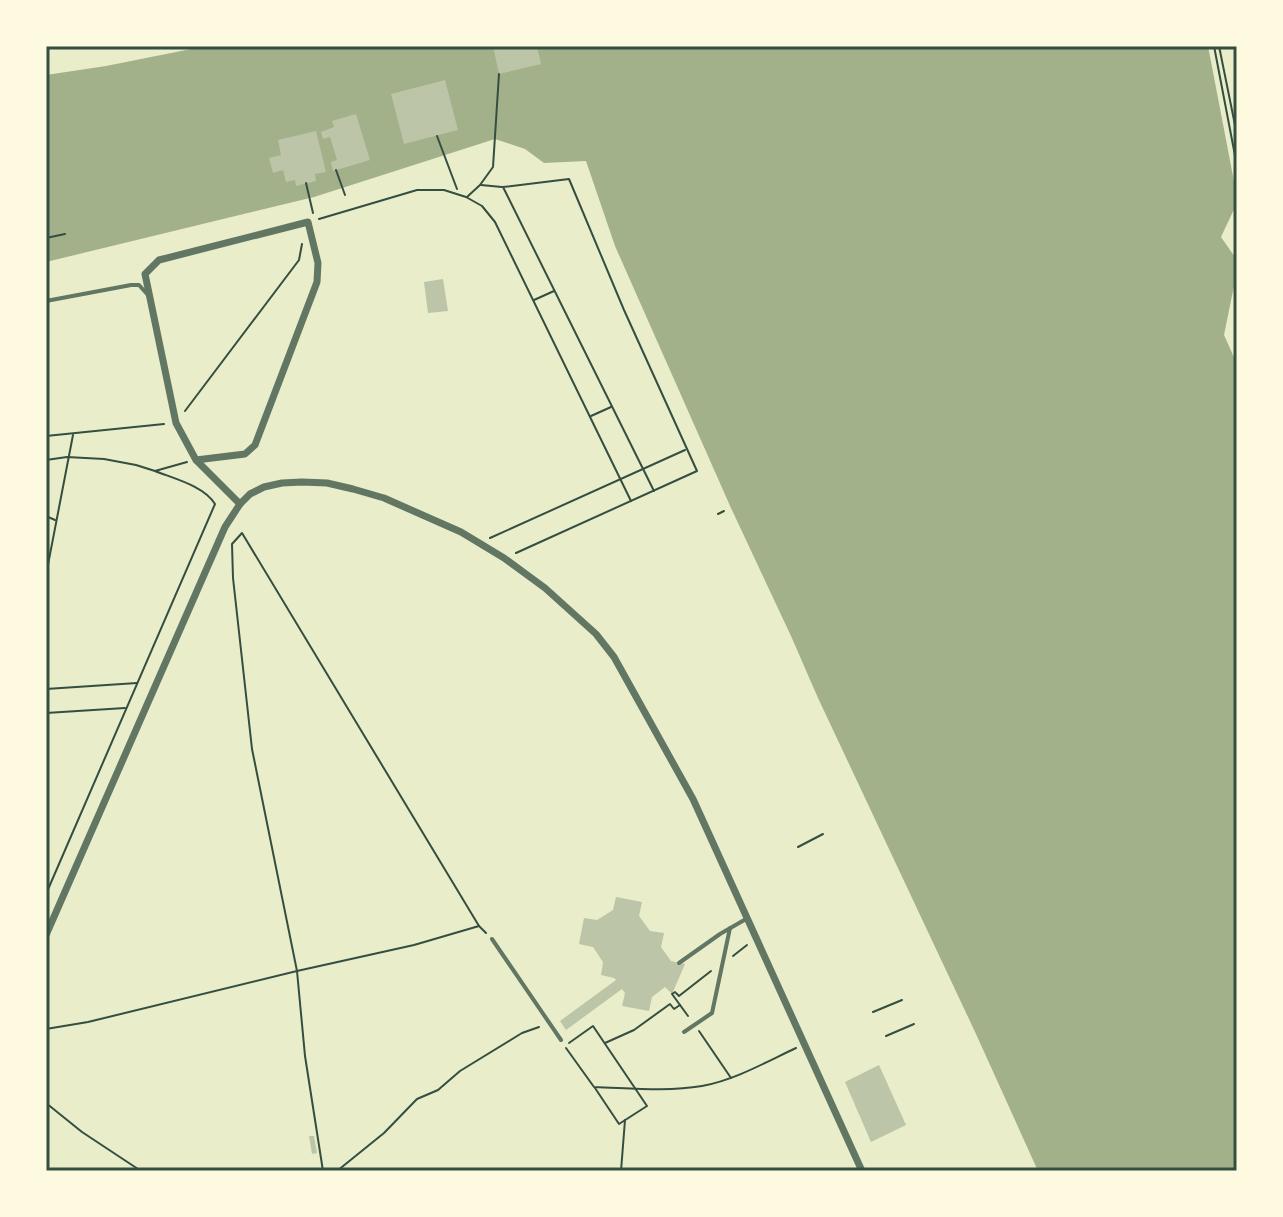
<svg xmlns="http://www.w3.org/2000/svg" width="1283" height="1217" viewBox="0 0 1283 1217" font-family="'Fira Sans Condensed',sans-serif">
<style>
.water{fill:#a3b18a}
.building{fill:#bcc5a7}
.lines{fill:none;stroke-linecap:round;stroke-linejoin:round}
.path{stroke:#344e41;stroke-width:2}
.service{stroke:#617663;stroke-width:4}
.minor{stroke:#617663;stroke-width:7}
.neatline{fill:none;stroke:#344e41;stroke-width:3}
</style>
<rect width="100%" height="100%" fill="#e9edc9"/>
<polygon class="water" points="206,46 1208,46 1237,197 1237,203 1221,237 1237,260 1237,271 1224,335 1237,364 1237,1171 1038,1171 976,1034 818,698 791,636 731,508 615,246 586,161 544,163 525,149 495,139 314,197 46,262 46,75 106,66"/>
<g class="building">
<polygon points="493,46 537,46 541,64 499,74"/>
<polygon points="445,80 458,130 404,144 391,94"/>
<polygon points="356,114 370,160 333,171 331,162 337,160 330,137 323,139 321,132 334,127 332,121"/>
<polygon points="316,131 326,172 315,174 316,181 296,186 295,180 286,182 283,170 273,173 269,158 281,155 278,140"/>
<polygon points="443,279 448,311 428,313 424,282"/>
<polygon points="616,897 642,902 639,916 650,931 664,933 661,947 671,961 685,964 672,994 665,987 652,997 649,1011 622,1006 625,993 622,989 566,1030 560,1021 616,980 614,978 601,975 603,962 593,947 579,944 584,918 597,920 613,910"/>
<polygon points="879,1065 906,1125 871,1142 845,1082"/>
<polygon points="309,1136 314,1136 317,1153 312,1154"/>
</g>
<g class="lines">
<g class="path">
<polyline points="1214,46 1237,166"/>
<polyline points="1219,46 1237,135"/>
<polyline points="437,136 457,189"/>
<polyline points="336,170 345,195"/>
<polyline points="306,183 313,213"/>
<polyline points="481,185 502,187"/>
<polyline points="467,197 480,185 493,167 499,74"/>
<polyline points="319,219 417,190 444,190 466,197 482,206 495,222 631,501"/>
<polyline points="46,238 65,234"/>
<polyline points="534,300 554,291"/>
<polyline points="185,411 299,260 302,244"/>
<polyline points="591,416 611,407"/>
<polyline points="46,436 164,424"/>
<polyline points="46,460 67,457 104,459 136,465 155,471 187,462"/>
<polyline points="718,514 724,511"/>
<polyline points="46,516 55,520"/>
<polyline points="490,538 685,450"/>
<polyline points="516,553 697,471 624,310 569,179 503,187 654,491"/>
<polyline points="46,575 73,435"/>
<polyline points="46,689 137,683"/>
<polyline points="46,713 125,708"/>
<polyline points="798,847 823,834"/>
<path d="M46,894L215,504C204,486 175,479 155,471"/>
<polyline points="733,956 747,945"/>
<polyline points="675,992 672,994 688,1016"/>
<polyline points="676,993 679,996 711,971"/>
<polyline points="873,1012 902,1000"/>
<polyline points="46,1029 88,1022 297,971 414,945 479,926 486,933"/>
<polyline points="699,1031 731,1078"/>
<polyline points="886,1036 914,1024"/>
<polyline points="569,1043 593,1026 647,1106 619,1124 595,1088"/>
<polyline points="605,1043 634,1030 670,1004 674,1009 680,1005"/>
<path d="M566,1048L594,1087C629,1088 667,1092 702,1086C735,1080 766,1062 796,1048"/>
<polyline points="46,1103 82,1132 141,1171"/>
<polyline points="323,1171 305,1056 297,971 252,749 233,578 232,544 242,533 479,926"/>
<polyline points="337,1171 384,1133 417,1099 438,1090 460,1071 522,1033 539,1027"/>
<polyline points="621,1171 625,1120"/>
</g>
<g class="service">
<polyline points="46,301 131,285 139,285 148,295"/>
<polyline points="492,939 561,1040"/>
<polyline points="679,963 720,934 746,919"/>
<polyline points="684,1032 712,1013 730,928"/>
</g>
<g class="minor">
<polyline points="196,460 245,454 255,445 317,282 318,263 308,222 159,260 145,274 176,423 196,460 240,504"/>
<polyline points="46,935 225,527 240,504 250,494 264,487 282,483 302,482 327,483 353,489 384,498 461,532 504,558 545,588 596,634 614,657 693,799 862,1171"/>
</g>
</g>
<rect width="1283" height="1217" fill="none" stroke="#fefae0" stroke-width="96"/>
<rect x="48" y="48" width="1187" height="1121" class="neatline"/>
</svg>
